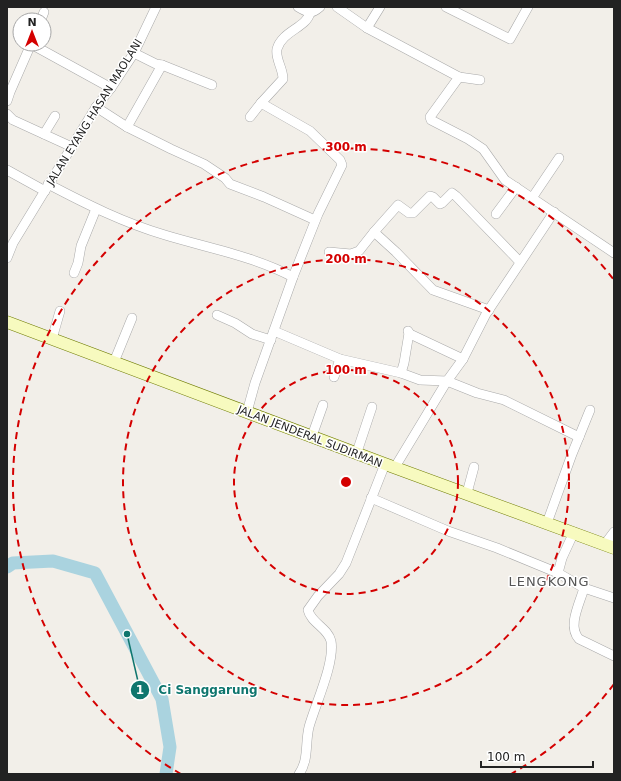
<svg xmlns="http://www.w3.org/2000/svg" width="621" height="781" viewBox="0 0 621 781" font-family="'DejaVu Sans',sans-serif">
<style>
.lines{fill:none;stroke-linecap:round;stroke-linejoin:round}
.river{stroke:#aad3df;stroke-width:13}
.minor-casing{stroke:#a9a9a9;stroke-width:10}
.secondary-casing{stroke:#707d05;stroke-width:13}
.minor{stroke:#fff;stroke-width:9}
.secondary{stroke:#f7fabf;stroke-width:12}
.ring{fill:none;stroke:#d40000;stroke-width:2;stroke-dasharray:7 5}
.labels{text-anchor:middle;stroke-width:3;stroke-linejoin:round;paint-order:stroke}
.street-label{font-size:11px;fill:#222;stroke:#fff}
.quarter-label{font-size:13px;letter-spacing:1px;fill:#555;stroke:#fff}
.centre{fill:#d40000;stroke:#fff;stroke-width:2}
.ring-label{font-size:12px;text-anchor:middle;font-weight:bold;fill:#d40000;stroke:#fff;stroke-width:3;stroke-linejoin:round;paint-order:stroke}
.leader{fill:none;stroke:#0f766e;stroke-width:1.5}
.callout-dot{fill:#0f766e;stroke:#fff;stroke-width:1.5}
.mark-label{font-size:12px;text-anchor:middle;font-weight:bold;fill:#fff}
.callout-label{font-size:12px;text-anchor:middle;font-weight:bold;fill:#0f766e;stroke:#fff;stroke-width:3;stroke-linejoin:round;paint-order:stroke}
</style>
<rect width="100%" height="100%" fill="#f2efe9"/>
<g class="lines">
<polyline class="river" points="7,567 13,563 53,561 95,573 162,699 170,747 166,774"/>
<defs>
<g id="minor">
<path d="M298,7C308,13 311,15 320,7"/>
<polyline points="337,7 367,28 459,77 430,117 431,120 468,139 483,149 505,180 614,253"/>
<polyline points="446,7 510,39 528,7"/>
<polyline points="41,20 44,12"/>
<polyline points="367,28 380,7"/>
<polyline points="31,44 111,88"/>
<polyline points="134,53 156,64 162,65 212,85"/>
<polyline points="459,77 480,80"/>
<polyline points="7,101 10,92 31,44"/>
<polyline points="96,107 127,127 171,149 204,164 225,178 230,184 264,197 315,220"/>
<polyline points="7,114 13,120 72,147"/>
<polyline points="250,117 261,103"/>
<polyline points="127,127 162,65"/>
<polyline points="44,134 55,116"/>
<polyline points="7,170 45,191"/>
<path d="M48,184C86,204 124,223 165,235C208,248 253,256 293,277"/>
<polyline points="532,198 559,158"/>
<polyline points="496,214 516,187"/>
<polyline points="374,232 396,252 433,290 489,310"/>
<polyline points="329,252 351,254 359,251 374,232 398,205 409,213 413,213 430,196 433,197 440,204 442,203 452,193 456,196 520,262"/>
<polyline points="7,258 13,243 96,107 111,88 134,53 156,7"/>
<polyline points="74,273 78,263 81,246 96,209"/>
<polyline points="217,315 235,323 252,334 271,340"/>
<polyline points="274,331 340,359 401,373 420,380 447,381 477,393 504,400 579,437 572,454 547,523"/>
<polyline points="408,331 410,334 463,359"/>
<polyline points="52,339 60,311"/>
<polyline points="114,362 132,318"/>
<polyline points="401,373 404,363 409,333"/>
<polyline points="334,377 340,359"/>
<path d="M247,412L255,383L293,277L318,214L342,165L340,160L310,131L261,103L283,79C283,68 275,59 277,49C282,31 306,28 310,13"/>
<polyline points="312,436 323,405"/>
<polyline points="579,437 590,410"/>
<polyline points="357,452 372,407"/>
<polyline points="395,467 447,381 463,359 486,314 554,212"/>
<polyline points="467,493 474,467"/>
<polyline points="371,498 448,531 497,548 558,573 584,588 614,598"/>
<polyline points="605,544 614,532"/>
<polyline points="558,573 562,558 574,532"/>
<path d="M584,588C580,603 567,626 579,639L614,656"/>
<path d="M299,774C309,760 305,743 309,727C315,705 335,663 331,641C328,628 311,623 308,610L318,596L339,574L346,563L385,464"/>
</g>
<polyline id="secondary" points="7,322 385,464 614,548"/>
</defs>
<use href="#minor" class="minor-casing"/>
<use href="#secondary" class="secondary-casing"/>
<use href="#minor" class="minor"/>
<use href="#secondary" class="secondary"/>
</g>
<g class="ring">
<circle cx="346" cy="482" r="112"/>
<circle cx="346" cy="482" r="223"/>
<path d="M614 684A335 335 0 0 1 511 774M181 774A335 335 0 1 1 614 280"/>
</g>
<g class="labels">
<g class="street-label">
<text transform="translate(94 112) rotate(-58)" y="4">JALAN EYANG HASAN MAOLANI</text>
<text transform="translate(310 436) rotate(21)" y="4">JALAN JENDERAL SUDIRMAN</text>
</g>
<g class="quarter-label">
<text x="549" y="586">LENGKONG</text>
</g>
</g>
<circle cx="346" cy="482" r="6" class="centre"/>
<g class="ring-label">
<text x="346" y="151">300 m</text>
<text x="346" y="263">200 m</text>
<text x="346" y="374">100 m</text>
</g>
<path class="leader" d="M127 634L140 690"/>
<g class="callout-dot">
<circle cx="127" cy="634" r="4"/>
<circle cx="140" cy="690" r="10"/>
</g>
<g class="mark-label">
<text x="140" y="694">1</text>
</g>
<g class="callout-label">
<text x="208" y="694">Ci Sanggarung</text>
</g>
<rect width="621" height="781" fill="none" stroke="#222222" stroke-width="16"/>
<g transform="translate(32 32)"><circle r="19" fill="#ffffff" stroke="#a7a7a7"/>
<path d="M0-3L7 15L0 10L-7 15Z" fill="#d40000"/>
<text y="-6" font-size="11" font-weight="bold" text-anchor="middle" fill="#222222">N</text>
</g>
<path d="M481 761v6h112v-6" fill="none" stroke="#222222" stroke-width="2"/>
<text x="487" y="761" font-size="12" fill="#222222" stroke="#ffffff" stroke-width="3" paint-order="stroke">100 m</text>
</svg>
